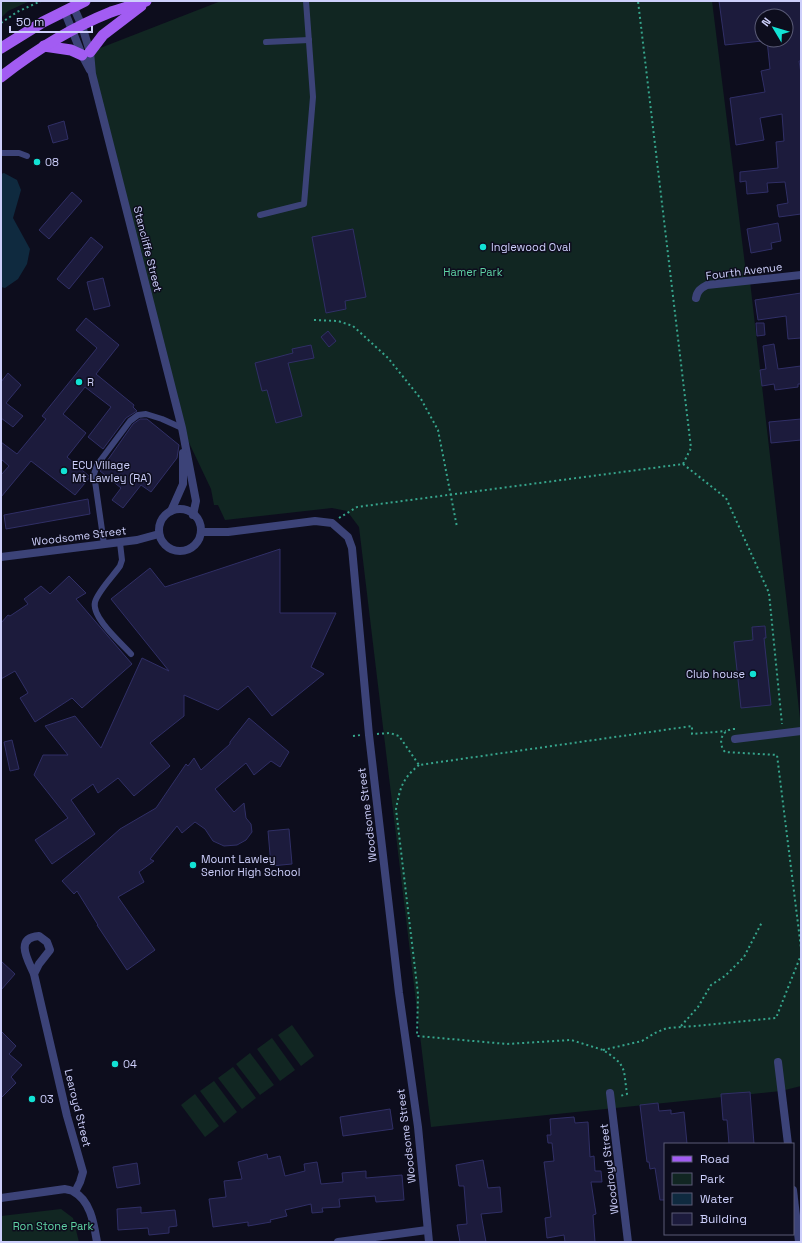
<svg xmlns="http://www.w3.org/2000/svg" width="802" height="1243" viewBox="0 0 802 1243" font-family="'Space Grotesk',sans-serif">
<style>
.green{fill:#112622}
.water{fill:#0f2a3f}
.building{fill:#1c1b3c;stroke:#302f66}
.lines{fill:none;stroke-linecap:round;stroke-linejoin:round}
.path{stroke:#36a58c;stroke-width:2;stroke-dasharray:2 3;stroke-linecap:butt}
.service{stroke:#3c4378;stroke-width:6}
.minor{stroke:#3c4378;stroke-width:8}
.primary{stroke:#a25cf2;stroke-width:11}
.poi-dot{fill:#12e2d4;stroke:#0d0d1d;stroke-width:1.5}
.labels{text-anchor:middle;stroke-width:3;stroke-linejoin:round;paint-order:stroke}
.poi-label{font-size:11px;fill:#cdcffb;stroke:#0d0d1d;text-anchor:start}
.street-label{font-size:11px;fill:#cdcffb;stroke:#0d0d1d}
.park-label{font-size:11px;fill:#5fd4a4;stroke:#0d0d1d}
</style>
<rect width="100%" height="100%" fill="#0d0d1d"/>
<g class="green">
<polygon points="1,1 30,1 8,11 1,18"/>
<polygon points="221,1 712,1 747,281 750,281 801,727 801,1086 781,1091 431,1127 359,527 347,511 332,508 225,520 218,505 214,505 211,489 182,428 90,52"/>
<polygon points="292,1025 314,1056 301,1066 278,1035"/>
<polygon points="272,1038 295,1070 280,1081 257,1049"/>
<polygon points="250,1053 274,1085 260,1095 236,1064"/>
<polygon points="233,1067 256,1098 242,1109 218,1078"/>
<polygon points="214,1081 237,1112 224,1123 200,1091"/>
<polygon points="195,1094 219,1126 205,1137 181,1105"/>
<polygon points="61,1209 73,1218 79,1242 1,1242 1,1216"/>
</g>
<polygon class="water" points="4,173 17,180 21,190 13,218 30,249 27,264 18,279 5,288 1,287 1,174"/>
<g class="building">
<polygon points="719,1 801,1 801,61 799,61 801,73 801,214 779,217 777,205 788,203 785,182 767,183 768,192 747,194 746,181 740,182 740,172 778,168 776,142 784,141 782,114 760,118 764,140 736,145 730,98 765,92 761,71 770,69 767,40 786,40 786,13 762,16 762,41 725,45"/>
<polygon points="64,121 68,139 53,143 48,126"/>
<polygon points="72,192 82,201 49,239 39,230"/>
<polygon points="778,223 781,241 771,243 772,249 751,253 747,229"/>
<polygon points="353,229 366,297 345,301 346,309 326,313 312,237"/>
<polygon points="91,237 103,247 69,289 57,279"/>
<polygon points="103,278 110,306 94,310 87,282"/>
<polygon points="801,293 801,338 788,339 786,316 758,320 755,300"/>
<polygon points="86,318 119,345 96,374 134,405 133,407 137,411 126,418 103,449 88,437 111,407 85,387 63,414 86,433 67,457 90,477 75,495 31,461 1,497 1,475 9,466 1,459 1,442 17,454 46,419 42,416 97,348 76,330"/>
<polygon points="756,323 764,323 765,335 757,336"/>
<polygon points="328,331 336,341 329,347 321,337"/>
<polygon points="774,344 778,369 801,366 801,384 798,384 798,387 775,390 774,384 762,386 760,370 766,369 763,346"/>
<polygon points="311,345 314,358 288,363 302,416 276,423 267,390 262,391 255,363 293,353 292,349"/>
<polygon points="8,373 21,385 6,403 23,416 13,427 1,418 1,382"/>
<polygon points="140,419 147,419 179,445 177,458 151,492 141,485 123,508 112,500 121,488 100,471 133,424"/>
<polygon points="801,419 801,440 771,443 769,422"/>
<polygon points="88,499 90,514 6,529 4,515"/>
<polygon points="280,549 280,613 336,613 311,667 324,674 272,716 248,686 218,710 184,695 184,716 150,743 170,766 134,796 118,778 98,793 93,784 71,800 95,834 52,864 35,840 68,818 34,775 43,755 68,755 45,726 75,716 101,748 142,658 169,671 111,599 150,568 165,587"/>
<polygon points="69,576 86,593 76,599 132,664 82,708 72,698 35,722 20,698 28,693 15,671 1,679 1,623 8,615 10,616 28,604 24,599 41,586 50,594"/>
<polygon points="765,626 766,638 764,638 771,705 741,708 734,642 753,640 752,627"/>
<polygon points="249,718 289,752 280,767 271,761 254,775 246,763 215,789 234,812 244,803 246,818 251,824 252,832 246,840 237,845 224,846 213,841 205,829 195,822 182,833 177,826 150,859 154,861 139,872 144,882 118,897 155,950 127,970 97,925 98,925 77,891 74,894 62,881 120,829 156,808 186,764 188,766 194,758 201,770 230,744 230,742"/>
<polygon points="12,740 19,769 10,771 4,742"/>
<polygon points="289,829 292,864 271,866 268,831"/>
<polygon points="1,961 15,974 1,990"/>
<polygon points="1,1031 16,1046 9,1054 22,1065 11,1077 16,1083 1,1098"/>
<polygon points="750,1092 754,1144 729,1144 727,1120 723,1120 721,1094"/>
<polygon points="658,1103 659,1111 671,1110 671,1114 684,1112 687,1144 665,1144 665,1200 660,1200 655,1168 650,1169 649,1162 647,1162 640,1105"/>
<polygon points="390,1109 393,1129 343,1136 340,1117"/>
<polygon points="574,1117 575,1123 588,1122 590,1157 594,1156 595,1171 601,1171 602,1182 591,1182 596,1214 593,1215 595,1242 565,1242 564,1235 547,1238 545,1218 551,1217 544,1162 554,1161 552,1143 548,1143 547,1135 551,1135 550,1119"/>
<polygon points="267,1154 268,1159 280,1156 285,1176 305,1171 304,1164 317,1162 321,1184 343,1182 342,1173 366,1171 366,1178 402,1175 404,1200 376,1202 375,1196 339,1199 340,1207 322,1208 323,1212 312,1213 311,1204 285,1210 287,1216 270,1220 271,1222 248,1226 248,1222 213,1227 209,1199 226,1197 224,1181 242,1179 238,1162"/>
<polygon points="483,1160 488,1188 500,1187 502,1212 481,1214 486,1242 460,1242 457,1225 467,1224 464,1186 459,1186 456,1165"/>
<polygon points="137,1163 140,1184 117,1188 113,1167"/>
<polygon points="141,1207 141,1213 175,1210 177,1226 169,1227 169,1233 149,1235 148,1228 118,1230 117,1209"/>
</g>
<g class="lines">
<g class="path">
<polyline points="1,23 17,12 41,1"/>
<polyline points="314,320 338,321 353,326 388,358 421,399 438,430 457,527"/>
<polyline points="683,464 726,498 769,593 782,724"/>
<polyline points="339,518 357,507 683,464 691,448 638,1"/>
<path d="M735,729C722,729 717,742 725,752L777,755L801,948"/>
<polyline points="377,734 390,733 399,736 419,765 692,726 692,734 726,731"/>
<polyline points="353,736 361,735"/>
<path d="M419,765C402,779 400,788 396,809L418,994L417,1036L507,1044L571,1040L603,1050L612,1056L620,1063L624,1071L627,1094L620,1096"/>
<polyline points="681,1026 698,1007 711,985 725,976 744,957 762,922"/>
<polyline points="603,1050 642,1041 655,1033 667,1028 696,1026 776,1018 801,955"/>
</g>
<g class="service">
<polyline points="266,42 309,40"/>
<polyline points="1,153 19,153 27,156"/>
<polyline points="260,215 304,204 313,97 306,1"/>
<path d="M120,543L122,560L120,566C114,575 98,591 95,602C91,617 121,643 131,654"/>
<polyline points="104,544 94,474 97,465 130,421 138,415 146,414 162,419 182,428"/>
</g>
<g class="minor">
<polyline points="73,6 82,26 90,52 92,74 182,428 196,501 193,515"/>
<polyline points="64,10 82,55 90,70"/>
<path d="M696,298C697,291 701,288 707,285L801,275"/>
<circle cx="180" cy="530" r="21"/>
<polyline points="171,511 183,484 183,453"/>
<polyline points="201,532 228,532 315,521 332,523 348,537 352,548 369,735 399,993 418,1127 429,1242"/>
<polyline points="1,557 137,540 159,534"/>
<polyline points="735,739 801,731"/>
<path d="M34,974L39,964L50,950L47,942L39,936C14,938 28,960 34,974L67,1116L83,1172L80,1182L75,1192"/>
<polyline points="778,1062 788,1144"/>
<polyline points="610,1093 628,1242"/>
<polyline points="793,1190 799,1242"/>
<path d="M1,1198L65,1189C68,1190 72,1190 74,1192C91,1201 94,1225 97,1242"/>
<polyline points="338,1242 427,1230"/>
</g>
<g class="primary">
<polyline points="44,46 71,50 82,55"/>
<polyline points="1,48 43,22 85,1"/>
<polyline points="90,52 103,35 141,6"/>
<path d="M1,77C34,51 71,28 111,12C123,8 134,5 146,1"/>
</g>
</g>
<g class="poi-dot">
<circle cx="37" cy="162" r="4"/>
<circle cx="483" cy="247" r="4"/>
<circle cx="79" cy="382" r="4"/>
<circle cx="64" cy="471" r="4"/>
<circle cx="753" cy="674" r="4"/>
<circle cx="193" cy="865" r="4"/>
<circle cx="115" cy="1064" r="4"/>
<circle cx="32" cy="1099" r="4"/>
</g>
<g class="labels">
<g class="poi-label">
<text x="45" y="166">08</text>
<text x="491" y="251">Inglewood Oval</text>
<text x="87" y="386">R</text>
<text x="72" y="469">ECU Village<tspan x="72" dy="13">Mt Lawley (RA)</tspan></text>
<text x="745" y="678" text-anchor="end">Club house</text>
<text x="201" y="863">Mount Lawley<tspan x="201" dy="13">Senior High School</tspan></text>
<text x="123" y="1068">04</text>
<text x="40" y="1103">03</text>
</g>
<g class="street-label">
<text transform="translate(148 249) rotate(76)" y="4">Stancliffe Street</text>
<text transform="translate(744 271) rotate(-7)" y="4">Fourth Avenue</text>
<text transform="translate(79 536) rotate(-7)" y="4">Woodsome Street</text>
<text transform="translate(367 815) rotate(-97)" y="4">Woodsome Street</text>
<text transform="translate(78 1108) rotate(76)" y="4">Learoyd Street</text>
<text transform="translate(406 1136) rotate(-97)" y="4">Woodsome Street</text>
<text transform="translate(609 1169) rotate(-97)" y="4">Woodroyd Street</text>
</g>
<g class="park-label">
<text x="473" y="276">Hamer Park</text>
<text x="53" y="1230">Ron Stone Park</text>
</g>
</g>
<rect width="802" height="1243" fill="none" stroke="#cdcffb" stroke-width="4"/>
<rect x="664" y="1143" width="130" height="92" fill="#0d0d1d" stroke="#5a5b76"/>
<rect x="672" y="1156" width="20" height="6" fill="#a25cf2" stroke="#5a5b76"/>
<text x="700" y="1163" font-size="12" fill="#cdcffb">Road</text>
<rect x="672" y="1173" width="20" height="12" fill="#112622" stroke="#5a5b76"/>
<text x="700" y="1183" font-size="12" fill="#cdcffb">Park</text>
<rect x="672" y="1193" width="20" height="12" fill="#0f2a3f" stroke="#5a5b76"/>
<text x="700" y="1203" font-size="12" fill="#cdcffb">Water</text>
<rect x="672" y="1213" width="20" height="12" fill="#1c1b3c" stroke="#5a5b76"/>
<text x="700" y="1223" font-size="12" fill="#cdcffb">Building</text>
<g transform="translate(774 28) rotate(308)"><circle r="19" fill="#0d0d1d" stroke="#5a5b76"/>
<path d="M0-3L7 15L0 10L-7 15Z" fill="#12e2d4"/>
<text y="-6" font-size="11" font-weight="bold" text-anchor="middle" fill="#cdcffb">N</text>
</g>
<path d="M10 26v6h82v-6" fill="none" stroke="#cdcffb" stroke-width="2"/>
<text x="16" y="26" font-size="12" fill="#cdcffb" stroke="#0d0d1d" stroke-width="3" paint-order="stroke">50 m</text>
</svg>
